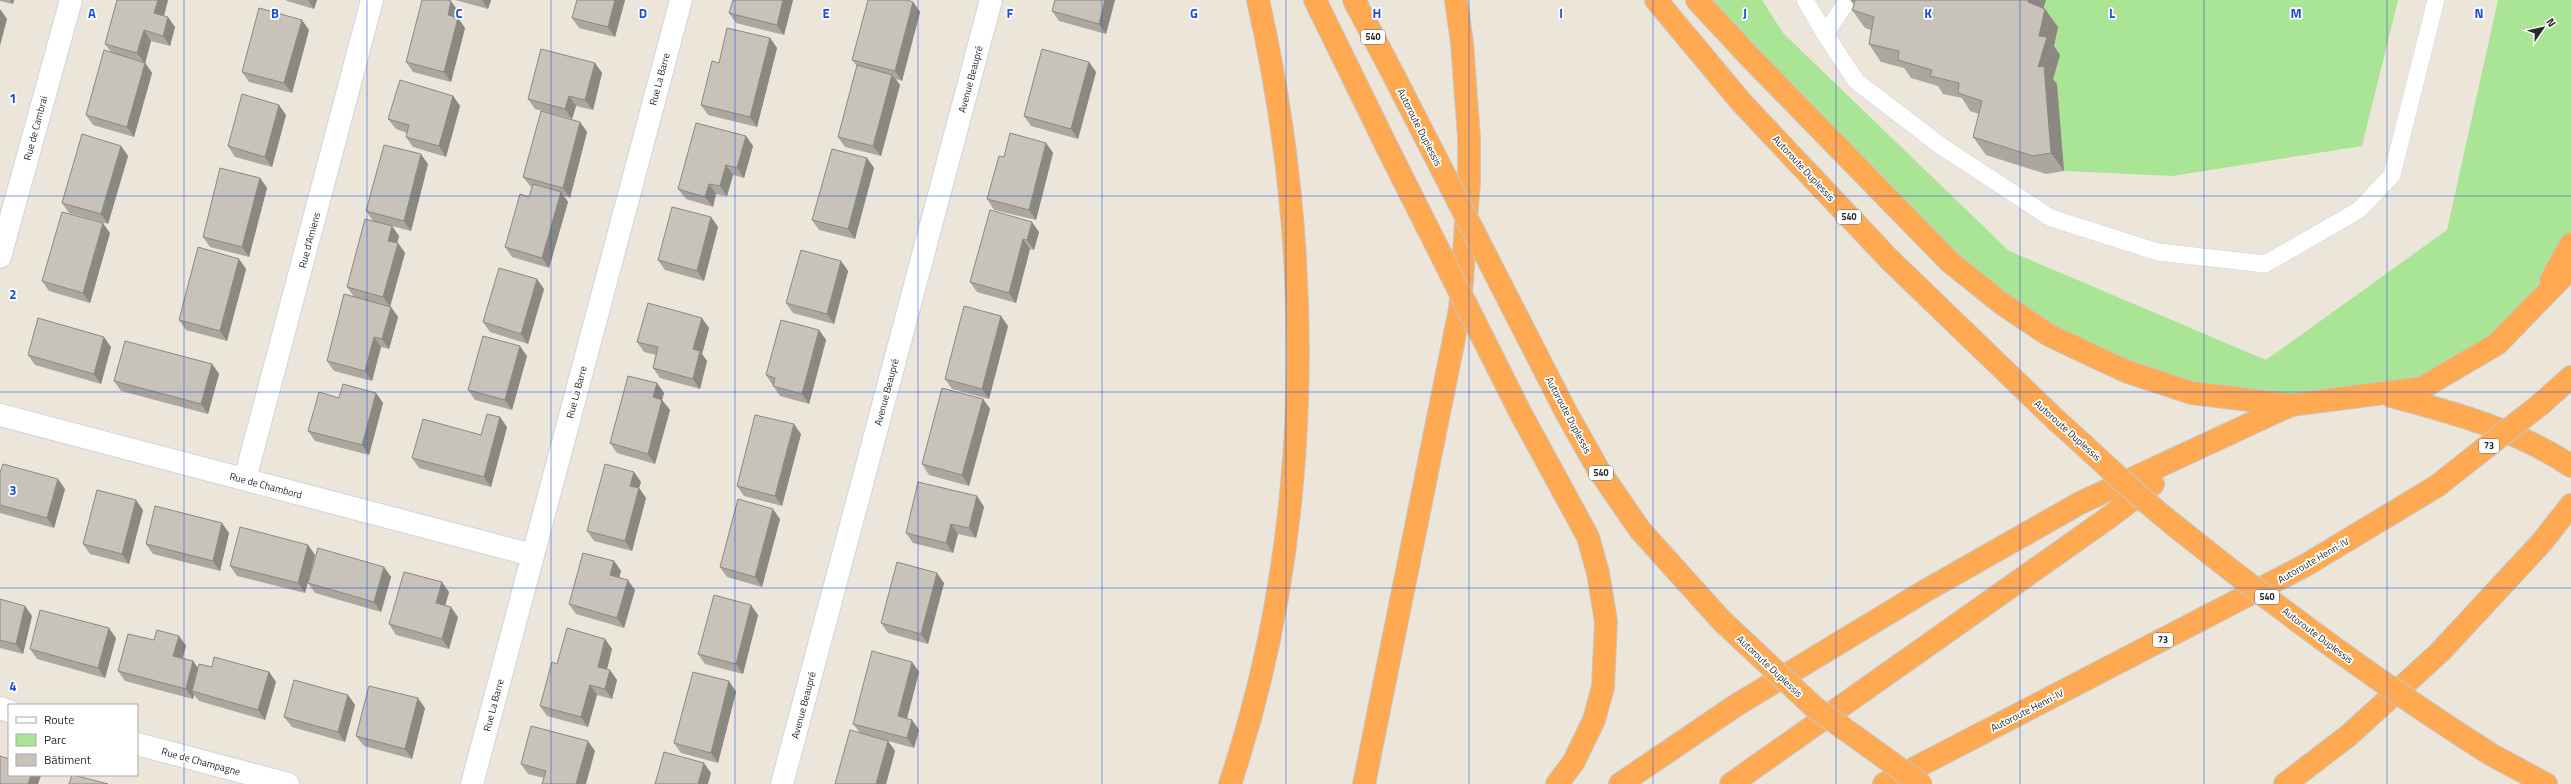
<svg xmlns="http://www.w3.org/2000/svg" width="2571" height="784" viewBox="0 0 2571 784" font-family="'Titillium Web',sans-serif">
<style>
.green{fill:#aae495}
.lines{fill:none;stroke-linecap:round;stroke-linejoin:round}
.lane-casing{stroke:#d0d2e2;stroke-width:18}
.street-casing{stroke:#d0d2e2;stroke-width:24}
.secondary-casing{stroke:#d0d2e2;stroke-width:24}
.highway-casing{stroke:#c7c7c7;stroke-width:24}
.lane{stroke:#fff;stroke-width:17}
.street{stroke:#fff;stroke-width:22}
.secondary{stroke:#fff;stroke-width:22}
.highway{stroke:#ffaa52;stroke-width:22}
.highway-bridge-casing{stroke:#c7c7c7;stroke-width:24;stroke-linecap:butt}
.highway-bridge{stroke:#ffaa52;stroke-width:22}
.wall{fill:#aba7a0}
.shaded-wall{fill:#8b8882}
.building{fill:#c7c2ba;stroke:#8b8882}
.grid{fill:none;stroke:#1d4ed8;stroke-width:1;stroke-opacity:0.55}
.labels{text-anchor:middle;stroke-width:3.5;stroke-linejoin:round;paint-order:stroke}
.shield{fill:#fff;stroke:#696969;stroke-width:1}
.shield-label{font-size:9px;font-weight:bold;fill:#292929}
.street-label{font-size:10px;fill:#292929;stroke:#fff}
.grid-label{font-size:13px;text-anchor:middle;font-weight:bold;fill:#1d4ed8;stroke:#fff;stroke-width:3.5;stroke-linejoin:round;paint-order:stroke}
</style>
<rect width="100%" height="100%" fill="#ece6da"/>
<g class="green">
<polygon points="1710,0 1762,0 1783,33 2009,251 2266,360 2447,230 2498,0 2571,0 2571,244 2541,299 2451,373 2291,405 2192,393 2001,303"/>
<polygon points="2046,0 2398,0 2362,146 2172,176 2064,171 2057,84 2051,85 2052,54 2040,20"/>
</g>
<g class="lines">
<defs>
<g id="lane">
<polyline points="1805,0 1825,34"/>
<polyline points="1848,0 1825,34 1856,81 1941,146 2051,218 2158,252 2265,264 2359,210 2392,175 2436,0"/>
</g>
<g id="street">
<polyline points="0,257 71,0"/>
<polyline points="0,415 532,555"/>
<polyline points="245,479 372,0"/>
<polyline points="0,708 9,711"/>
<polyline points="137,744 288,784"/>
<polyline points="472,784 681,0"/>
</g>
<polyline id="secondary" points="782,784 991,0"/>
<g id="highway">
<polyline points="1315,0 1388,149"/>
<polyline points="1354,0 1393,74"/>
<polyline points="1656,0 1742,103 1889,259 2057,421"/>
<polyline points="1697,0 1749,56 1950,262 2001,303 2049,335 2093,356 2128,372 2192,393 2291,405 2422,388 2497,344 2571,268"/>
<polyline points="2551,280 2571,244"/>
<path d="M2391,396C2454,413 2516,429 2571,466"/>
<polyline points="2541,404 2571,377"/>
<polyline points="1520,412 1588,537 1598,573 1606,621 1603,687 1594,720 1573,763 1557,784"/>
<polyline points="2492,755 2546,784"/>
<path d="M1230,784C1314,533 1316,257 1258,0"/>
<polyline points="1364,784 1460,309 1469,180 1469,138 1462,43 1456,0"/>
<polyline points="1620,784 1735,706 1925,591 2080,503 2291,405"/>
<polyline points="1731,784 2108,518 2153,484"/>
<polyline points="1884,784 2306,565 2437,486"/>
<polyline points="2285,784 2348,736 2440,652 2542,542 2571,505"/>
</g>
</defs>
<use href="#lane" class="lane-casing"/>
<use href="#street" class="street-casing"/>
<use href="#secondary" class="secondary-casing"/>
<use href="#highway" class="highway-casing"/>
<use href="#lane" class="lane"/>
<use href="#street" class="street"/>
<use href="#secondary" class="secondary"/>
<use href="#highway" class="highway"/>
<defs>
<g id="highway-bridge">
<polyline points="1393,74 1567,414 1598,469 1640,530 1722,621 1814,707 1921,784"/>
<polyline points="1388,149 1520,412"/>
<path d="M2057,421C2096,455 2133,493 2174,525C2276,607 2381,685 2492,755"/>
<polyline points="2437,486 2541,404"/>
</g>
</defs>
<use href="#highway-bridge" class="highway-bridge-casing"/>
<use href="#highway-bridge" class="highway-bridge"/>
</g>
<g class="wall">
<polygon points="0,0 14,0 13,4 0,1"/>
<polygon points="168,0 164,16 175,27 170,46 151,41 145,62 152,73 134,137 93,125 86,115 111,52 105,44"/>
<polygon points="286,0 317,0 314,9 287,1"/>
<polygon points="455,0 491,0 488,9"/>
<polygon points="577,0 625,0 615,37 579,28 572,18"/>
<polygon points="793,0 784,35 736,23 729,13"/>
<polygon points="1055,0 1115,0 1106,34 1059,21 1052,11"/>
<polygon points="1850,0 2046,0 2043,8 2058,27 2054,46 2060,55 2053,79 2057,84 2064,171 2046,174 1986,155 1973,137 1979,114 1970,111 1962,98 1943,94 1938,86 1911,78 1904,68 1881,62 1869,44 1871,30 1865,28 1852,10 1854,5"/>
<polygon points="913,2 920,12 902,81 896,79 900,85 881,156 845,147 838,137 857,66 852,60"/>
<polygon points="458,11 457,18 465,28 451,82 413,72 406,62"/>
<polygon points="309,30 292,93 249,82 242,72"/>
<polygon points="770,38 777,48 757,127 708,115 701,105 719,63"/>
<polygon points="595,63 602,73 593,110 576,106 572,119 535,109 528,99"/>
<polygon points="1096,72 1078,139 1031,126 1024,116"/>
<polygon points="453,96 460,106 446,157 413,147 406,137 407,133 396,129 388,119"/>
<polygon points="286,115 272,167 235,157 228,146"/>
<polygon points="580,122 587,132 570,198 564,196 568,202 549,268 512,257 505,247 529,197 532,188 531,187 523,177"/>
<polygon points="746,136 753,146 744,178 733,175 727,196 716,194 713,207 686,199 678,189"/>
<polygon points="1046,143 1053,153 1036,220 994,210 987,199 1004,157"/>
<polygon points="121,146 128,156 108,224 69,213 62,203"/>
<polygon points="867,158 874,168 855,239 819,230 812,220"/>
<polygon points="428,164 411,231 381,223 392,226 399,236 397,243 398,243 405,253 390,306 398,317 389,349 381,347 372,381 334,371 327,361 354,297 347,287 373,221 366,211"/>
<polygon points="260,178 267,188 249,257 210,247 203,237"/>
<polygon points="990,210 1039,232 1034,250 1030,249 1016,303 977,292 970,282"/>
<polygon points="711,217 718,227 704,281 665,270 658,260"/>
<polygon points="110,233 90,303 49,291 42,281"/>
<polygon points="239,259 246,269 227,341 186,330 179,320"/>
<polygon points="841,261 848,271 834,324 793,313 786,303"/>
<polygon points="544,289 528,344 490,332 483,322"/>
<polygon points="1008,326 989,399 952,389 945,379"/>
<polygon points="709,328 702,354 707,361 700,389 660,378 653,368 656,355 644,352 637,342"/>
<polygon points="819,330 826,340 809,404 780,396 766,375"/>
<polygon points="111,347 101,384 35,365 28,355"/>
<polygon points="527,356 512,410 475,400 468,390"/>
<polygon points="212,364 219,374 208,414 121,391 114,381"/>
<polygon points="657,383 664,393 662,400 670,410 655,464 617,453 610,443"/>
<polygon points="376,393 383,403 369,455 315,441 308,431 339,398"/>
<polygon points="983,399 990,409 969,486 929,475 922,464"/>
<polygon points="507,427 491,487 419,468 412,458 481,435"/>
<polygon points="801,434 782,506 744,496 737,486"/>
<polygon points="634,472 641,482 639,488 646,498 632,551 594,541 587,531"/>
<polygon points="0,473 65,489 54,528 0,513"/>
<polygon points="977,496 984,507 976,538 958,534 953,553 913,543 906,533"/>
<polygon points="143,510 129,564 90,554 83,544"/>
<polygon points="780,519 762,587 727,577 720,567"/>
<polygon points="229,533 220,571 153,554 146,544"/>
<polygon points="308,545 315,555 305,593 237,576 230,566"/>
<polygon points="614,561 621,571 619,577 635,590 624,628 576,614 569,604"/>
<polygon points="384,567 391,577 381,612 315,593 308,583"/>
<polygon points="944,583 928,644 888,633 881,623"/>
<polygon points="449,592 445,606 458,617 449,649 396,635 389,624"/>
<polygon points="0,599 32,616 23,654 0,648"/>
<polygon points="758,615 743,674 705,664 698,654"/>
<polygon points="179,636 186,646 183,658 193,661 198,668 212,667 269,672 276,682 265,720 199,701 194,695 193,699 125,681 118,671 154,640"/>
<polygon points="116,638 105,678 37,659 30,649"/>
<polygon points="605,639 612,649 607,669 617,680 612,699 597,695 588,727 547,716 540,706 557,664"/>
<polygon points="912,662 919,672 907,718 912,720 919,730 914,748 888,741 895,751 886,784 835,784 860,733 853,724"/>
<polygon points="729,681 736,692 718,763 681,753 674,743"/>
<polygon points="348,695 355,705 345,742 292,727 284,717"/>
<polygon points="425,708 412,759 364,746 356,736"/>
<polygon points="595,751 544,778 528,774 521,764"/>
</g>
<g class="shaded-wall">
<polygon points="10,0 14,0 13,4"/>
<polygon points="158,0 168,0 162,23 154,13"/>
<polygon points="308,0 317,0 314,9"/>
<polygon points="482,0 491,0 488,9"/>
<polygon points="615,0 625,0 615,37 608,27"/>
<polygon points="783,0 793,0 784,35 777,25"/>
<polygon points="1105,0 1115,0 1106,34 1099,24"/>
<polygon points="2028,0 2046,0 2040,20 2028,2"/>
<polygon points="451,1 458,11 455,25 448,15"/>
<polygon points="913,2 920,12 902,81 895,71"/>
<polygon points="0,9 7,19 0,46"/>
<polygon points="2045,9 2058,27 2054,46 2060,55 2053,79 2057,84 2064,171 2051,153 2038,67 2039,36"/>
<polygon points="168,17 175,27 170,46 163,36"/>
<polygon points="458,18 465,28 451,82 444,72"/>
<polygon points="302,20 309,30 292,93 284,83"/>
<polygon points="144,30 151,41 145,64 137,53"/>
<polygon points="770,38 777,48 757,127 750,117"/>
<polygon points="1089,62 1096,72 1078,139 1071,129"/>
<polygon points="145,63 152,73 134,137 127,127"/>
<polygon points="595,63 602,73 593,110 585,100"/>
<polygon points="892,75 900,85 881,156 873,146"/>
<polygon points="453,96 460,106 446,157 439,146"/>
<polygon points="569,96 576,106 572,119 565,109"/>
<polygon points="279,105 286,115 272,167 265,157"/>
<polygon points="580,122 587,132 570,198 563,188"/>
<polygon points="746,136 753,146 744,178 737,168"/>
<polygon points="1046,143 1053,153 1036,220 1029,210"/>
<polygon points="121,146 128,156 108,224 101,214"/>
<polygon points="421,154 428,164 411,231 404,221"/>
<polygon points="867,158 874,168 855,239 848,229"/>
<polygon points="726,165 733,175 727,196 720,186"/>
<polygon points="260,178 267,188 249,257 242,247"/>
<polygon points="709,184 716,194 713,207 705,197"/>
<polygon points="561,192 568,202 549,268 542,258"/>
<polygon points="711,217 718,227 704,281 697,271"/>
<polygon points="1032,222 1039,232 1034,250 1027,240"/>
<polygon points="103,223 110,233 90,303 83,293"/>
<polygon points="392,226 399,236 395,251 388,241"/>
<polygon points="1023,239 1030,249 1016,303 1009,293"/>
<polygon points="398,243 405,253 390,307 383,297"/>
<polygon points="239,259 246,269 227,341 220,331"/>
<polygon points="841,261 848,271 834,324 827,314"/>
<polygon points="537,279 544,289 528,344 521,334"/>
<polygon points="391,307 398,317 389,349 382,339"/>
<polygon points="1001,316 1008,326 989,399 982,389"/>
<polygon points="702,318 709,328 702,354 707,361 700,389 693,379 693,349"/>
<polygon points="819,330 826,340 809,404 802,394"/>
<polygon points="104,337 111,347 101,384 94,374"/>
<polygon points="374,337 381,347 372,381 365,371"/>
<polygon points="520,346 527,356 512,410 505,400"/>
<polygon points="212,364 219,374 208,414 201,404"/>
<polygon points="657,383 664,393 660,407 653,397"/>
<polygon points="376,393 383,403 369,455 362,445"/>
<polygon points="983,399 990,409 969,486 962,475"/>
<polygon points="662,400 670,410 655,464 648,454"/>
<polygon points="500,417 507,427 491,487 484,477"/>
<polygon points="794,424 801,434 782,506 775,496"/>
<polygon points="634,472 641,482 639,488 646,498 632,551 625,541 630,486"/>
<polygon points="58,479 65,489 54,528 47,518"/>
<polygon points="977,496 984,507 976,538 969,528"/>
<polygon points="136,500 143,510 129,564 122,554"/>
<polygon points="773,509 780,519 762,587 755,577"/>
<polygon points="222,523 229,533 220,571 213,561"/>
<polygon points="951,524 958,534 953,553 946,543"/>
<polygon points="308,545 315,555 305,593 298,583"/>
<polygon points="614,561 621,571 617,585 610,575"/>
<polygon points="384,567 391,577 381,612 374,602"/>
<polygon points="937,573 944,583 928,644 921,634"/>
<polygon points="628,580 635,590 624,628 617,618"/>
<polygon points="442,582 449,592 443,613 436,603"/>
<polygon points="751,605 758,615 743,674 736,664"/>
<polygon points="25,606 32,616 23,654 16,644"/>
<polygon points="451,607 458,617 449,649 442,639"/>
<polygon points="109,628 116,638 105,678 98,668"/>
<polygon points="179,636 186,646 180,666 173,656"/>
<polygon points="605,639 612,649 605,677 598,667"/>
<polygon points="193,661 200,671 192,691 194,695 193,699 186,689"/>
<polygon points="912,662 919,672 905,726 898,716"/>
<polygon points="610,670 617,680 612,699 605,689"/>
<polygon points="269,672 276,682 265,720 258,710"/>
<polygon points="729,681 736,692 718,763 711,753"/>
<polygon points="590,685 597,695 588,727 581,717"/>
<polygon points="348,695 355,705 345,742 338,732"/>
<polygon points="418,698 425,708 412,759 405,749"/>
<polygon points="912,720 919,730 914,748 907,738"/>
<polygon points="588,741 595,751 586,784 576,784"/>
<polygon points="888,741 895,751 886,784 876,784"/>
<polygon points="704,763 711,773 708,784 698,784"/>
<polygon points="31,775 40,775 41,776 38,784 28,784"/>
</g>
<g class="building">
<polygon points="117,0 158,0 154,13 168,17 163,36 144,30 137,53 105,44"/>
<polygon points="422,0 446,0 451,1 448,15 458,18 444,72 406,62"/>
<polygon points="577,0 615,0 608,27 572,18"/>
<polygon points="733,0 783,0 777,25 729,13"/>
<polygon points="868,0 907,0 913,2 895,71 852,60"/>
<polygon points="1055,0 1105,0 1099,24 1052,11"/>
<polygon points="1852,0 2028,0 2028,2 2045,9 2039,36 2047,37 2038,67 2044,66 2051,153 2033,156 1973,137 1982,101 1958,93 1959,83 1930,76 1932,70 1898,60 1899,51 1869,44 1874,17 1852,10 1855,1"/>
<polygon points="259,8 302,20 284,83 242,72"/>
<polygon points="727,28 770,38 750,117 701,105 712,61 719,63"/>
<polygon points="541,49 595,63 585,100 569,96 565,109 528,99"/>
<polygon points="1042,49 1089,62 1071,129 1024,116"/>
<polygon points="104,50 145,63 127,127 86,115"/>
<polygon points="857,65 892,75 873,146 838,137"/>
<polygon points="400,80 453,96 439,146 406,137 409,125 388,119"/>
<polygon points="242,94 279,105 265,157 228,146"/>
<polygon points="541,111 580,122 563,188 523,177"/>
<polygon points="696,123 746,136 737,168 726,165 720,186 709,184 705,197 678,189"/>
<polygon points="1010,133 1046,143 1029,210 987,199 999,156 1004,157"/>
<polygon points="82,134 121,146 101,214 62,203"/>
<polygon points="384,145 421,154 404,221 366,211"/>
<polygon points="832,149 867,158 848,229 812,220"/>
<polygon points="220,168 260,178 242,247 203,237"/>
<polygon points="533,184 561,192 542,258 505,247 520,194 529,197"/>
<polygon points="672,207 711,217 697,271 658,260"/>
<polygon points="990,210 1032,222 1027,240 1023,239 1009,293 970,282"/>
<polygon points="62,212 103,223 83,293 42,281"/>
<polygon points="365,219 392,226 388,241 398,243 383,297 347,287"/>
<polygon points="198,247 239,259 220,331 179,320"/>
<polygon points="801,250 841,261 827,314 786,303"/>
<polygon points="499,268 537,279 521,334 483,322"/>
<polygon points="344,294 391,307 382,339 374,337 365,371 327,361"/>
<polygon points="648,303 702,318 693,349 700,351 693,379 653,368 658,347 637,342"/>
<polygon points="964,306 1001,316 982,389 945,379"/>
<polygon points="38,318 104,337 94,374 28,355"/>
<polygon points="781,320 819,330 802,394 773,386 775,378 766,375"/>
<polygon points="483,336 520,346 505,400 468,390"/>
<polygon points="125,341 212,364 201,404 114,381"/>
<polygon points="628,376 657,383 653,397 662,400 648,454 610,443"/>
<polygon points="343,384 376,393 362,445 308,431 319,392 339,398"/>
<polygon points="942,388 983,399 962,475 922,464"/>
<polygon points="487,414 500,417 484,477 412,458 423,419 481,435"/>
<polygon points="755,415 794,424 775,496 737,486"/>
<polygon points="3,464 58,479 47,518 0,505 0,473"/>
<polygon points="605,464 634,472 630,486 639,488 625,541 587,531"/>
<polygon points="918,482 977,496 969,528 951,524 946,543 906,533"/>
<polygon points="97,490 136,500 122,554 83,544"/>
<polygon points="738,499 773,509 755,577 720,567"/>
<polygon points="155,506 222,523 213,561 146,544"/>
<polygon points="240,527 308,545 298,583 230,566"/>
<polygon points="318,548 384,567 374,602 308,583"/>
<polygon points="583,553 614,561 610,575 628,580 617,618 569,604"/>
<polygon points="897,562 937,573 921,634 881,623"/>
<polygon points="404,572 442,582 436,603 451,607 442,639 389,624"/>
<polygon points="714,595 751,605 736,664 698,654"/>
<polygon points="0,599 25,606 16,644 0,640"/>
<polygon points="40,610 109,628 98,668 30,649"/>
<polygon points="567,628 605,639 598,667 610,670 605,689 590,685 581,717 540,706 552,662 557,664"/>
<polygon points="157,630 179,636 173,656 193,661 186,689 118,671 128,634 154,640"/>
<polygon points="872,651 912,662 898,716 912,720 907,738 853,724"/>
<polygon points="214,657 269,672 258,710 192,691 199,664 212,667"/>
<polygon points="693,672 729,681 711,753 674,743"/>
<polygon points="294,680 348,695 338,732 284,717"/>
<polygon points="369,686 418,698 405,749 356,736"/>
<polygon points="531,726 588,741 576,784 542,784 546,771 521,764"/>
<polygon points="850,730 888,741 876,784 835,784"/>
<polygon points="664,752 704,763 698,784 655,784"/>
<polygon points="0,756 9,759 9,775 31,775 28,784 0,784"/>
<polygon points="72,775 74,775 108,784 69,784"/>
</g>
<path class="grid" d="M184,0V784M367,0V784M551,0V784M735,0V784M918,0V784M1102,0V784M1286,0V784M1469,0V784M1653,0V784M1836,0V784M2020,0V784M2204,0V784M2387,0V784M0,196H2571M0,392H2571M0,588H2571"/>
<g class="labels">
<g class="shield">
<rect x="1361" y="30" width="24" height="14" rx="3"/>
<rect x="1837" y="210" width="24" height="14" rx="3"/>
<rect x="2479" y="439" width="20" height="14" rx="3"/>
<rect x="1589" y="466" width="24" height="14" rx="3"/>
<rect x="2255" y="590" width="24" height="14" rx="3"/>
<rect x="2153" y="633" width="20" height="14" rx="3"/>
</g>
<g class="shield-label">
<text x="1373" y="40">540</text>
<text x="1849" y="220">540</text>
<text x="2489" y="449">73</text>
<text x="1601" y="476">540</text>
<text x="2267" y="600">540</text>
<text x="2163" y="643">73</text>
</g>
<g class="street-label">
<text transform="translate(659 79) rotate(-75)" y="4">Rue La Barre</text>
<text transform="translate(970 79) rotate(-75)" y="4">Avenue Beaupré</text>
<text transform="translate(1420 127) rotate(63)" y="4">Autoroute Duplessis</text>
<text transform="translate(35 128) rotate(-75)" y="4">Rue de Cambrai</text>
<text transform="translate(1804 168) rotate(47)" y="4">Autoroute Duplessis</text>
<text transform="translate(309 240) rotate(-75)" y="4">Rue d'Amiens</text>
<text transform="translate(576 392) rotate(-75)" y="4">Rue La Barre</text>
<text transform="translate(886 392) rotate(-75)" y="4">Avenue Beaupré</text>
<text transform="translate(1569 415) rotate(62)" y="4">Autoroute Duplessis</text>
<text transform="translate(2068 430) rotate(42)" y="4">Autoroute Duplessis</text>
<text transform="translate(266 485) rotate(15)" y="4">Rue de Chambord</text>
<text transform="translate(2313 560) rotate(-30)" y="4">Autoroute Henri-IV</text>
<text transform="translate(2318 635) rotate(37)" y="4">Autoroute Duplessis</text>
<text transform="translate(1770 666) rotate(43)" y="4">Autoroute Duplessis</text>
<text transform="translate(493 705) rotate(-75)" y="4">Rue La Barre</text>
<text transform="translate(803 705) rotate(-75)" y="4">Avenue Beaupré</text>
<text transform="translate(2027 710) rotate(-27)" y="4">Autoroute Henri-IV</text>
<text transform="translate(201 761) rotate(15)" y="4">Rue de Champagne</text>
</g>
</g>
<g class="grid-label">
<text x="92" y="18">A</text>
<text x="275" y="18">B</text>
<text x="459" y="18">C</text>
<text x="643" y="18">D</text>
<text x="826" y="18">E</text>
<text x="1010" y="18">F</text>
<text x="1194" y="18">G</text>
<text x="1377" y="18">H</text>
<text x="1561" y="18">I</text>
<text x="1745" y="18">J</text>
<text x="1928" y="18">K</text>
<text x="2112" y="18">L</text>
<text x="2296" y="18">M</text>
<text x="2479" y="18">N</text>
<text x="13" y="103">1</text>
<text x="13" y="299">2</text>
<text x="13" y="495">3</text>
<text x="13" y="691">4</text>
</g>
<rect x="8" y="704" width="130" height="72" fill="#ffffff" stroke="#a9a9a9"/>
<rect x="16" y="717" width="20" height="6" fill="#ffffff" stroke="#a9a9a9"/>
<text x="44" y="724" font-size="12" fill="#292929">Route</text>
<rect x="16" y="734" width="20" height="12" fill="#aae495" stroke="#a9a9a9"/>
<text x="44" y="744" font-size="12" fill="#292929">Parc</text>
<rect x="16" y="754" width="20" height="12" fill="#c7c2ba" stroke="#a9a9a9"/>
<text x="44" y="764" font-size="12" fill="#292929">Bâtiment</text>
<g transform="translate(2543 28) rotate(56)" stroke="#ffffff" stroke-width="3" paint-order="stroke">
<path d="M0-3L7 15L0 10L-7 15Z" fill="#292929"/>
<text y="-6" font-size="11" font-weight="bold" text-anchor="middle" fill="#292929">N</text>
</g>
</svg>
